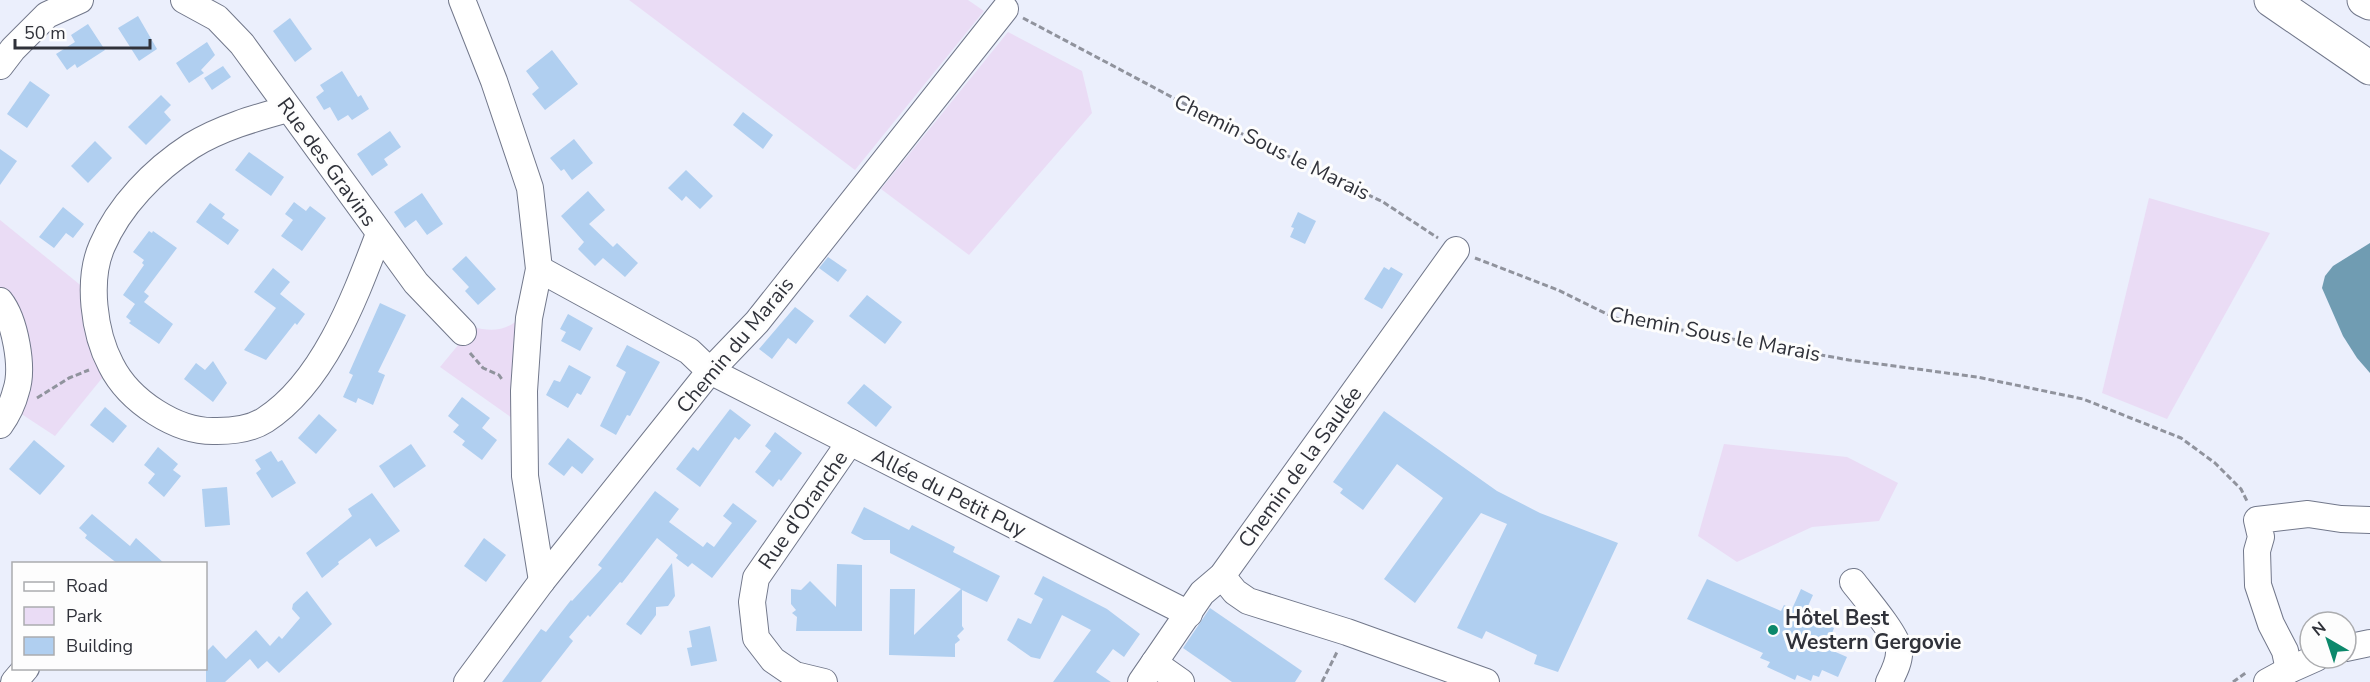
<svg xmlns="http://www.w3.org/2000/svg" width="2370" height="682" viewBox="0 0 2370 682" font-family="'Nunito Sans',sans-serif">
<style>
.green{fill:#eadcf5}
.water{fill:#709cb2}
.building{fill:#b0cff0}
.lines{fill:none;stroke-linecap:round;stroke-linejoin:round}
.minor-casing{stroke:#72788b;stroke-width:28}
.highway-casing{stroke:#72788b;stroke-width:35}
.path{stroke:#90939d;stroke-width:3;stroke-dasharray:6 3;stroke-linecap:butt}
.minor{stroke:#fff;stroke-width:26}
.highway{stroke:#fff;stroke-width:33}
.poi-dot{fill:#0c886b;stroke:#fdfdfd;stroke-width:2}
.labels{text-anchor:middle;stroke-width:6;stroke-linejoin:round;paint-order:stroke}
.street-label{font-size:21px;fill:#30323a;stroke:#fdfdfd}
.poi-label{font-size:21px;font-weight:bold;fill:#30323a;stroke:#fdfdfd;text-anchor:start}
</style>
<rect width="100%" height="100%" fill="#ebeffc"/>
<g class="green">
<polygon points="629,0 968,0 984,11 855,170"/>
<polygon points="1008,32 1082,71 1092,113 969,255 881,189"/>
<polygon points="2149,198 2270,233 2167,419 2102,393"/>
<polygon points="0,220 84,288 107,372 55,436 20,413 16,309 0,287"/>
<path d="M520,318L512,418L440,367L473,327C491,332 506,331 520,318Z"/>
<polygon points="1724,444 1847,457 1898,483 1879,521 1812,527 1737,562 1698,536"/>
</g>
<polygon class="water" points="2370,243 2370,373 2357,358 2343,336 2322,288 2325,276 2333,266"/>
<g class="building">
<polygon points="138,16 157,49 139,61 118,28"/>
<polygon points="290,18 312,49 295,62 273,31"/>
<polygon points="88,24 105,50 77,68 75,64 67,70 56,54 75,42 71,35"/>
<polygon points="207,42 215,55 201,70 204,73 189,83 176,63"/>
<polygon points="552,50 578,84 545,110 532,94 539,88 526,71"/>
<polygon points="223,66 231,77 212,90 204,78"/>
<polygon points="342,71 358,97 361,95 369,109 352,120 348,115 338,121 330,107 324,110 316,97 324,91 320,85"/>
<polygon points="30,81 50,95 27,128 7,114"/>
<polygon points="161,95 171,105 164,112 171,120 146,145 128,127"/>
<polygon points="743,112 773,135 763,149 733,125"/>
<polygon points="390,131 401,147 384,159 388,165 372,176 357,154"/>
<polygon points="574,139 593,163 572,180 564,169 561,171 550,158"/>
<polygon points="95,141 112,158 88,183 71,166"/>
<polygon points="0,149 17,161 0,185"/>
<polygon points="249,152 284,177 271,196 235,170"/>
<polygon points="686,170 713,196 700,209 686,196 682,201 668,188"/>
<polygon points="588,191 605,210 589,224 613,247 617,243 638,263 625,277 603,258 595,266 578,249 584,242 561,216"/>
<polygon points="422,193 443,224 427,235 416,220 405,228 394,212"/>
<polygon points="294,202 306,211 310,206 326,218 302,251 281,236 293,220 285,214"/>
<polygon points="210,203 225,214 222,218 239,230 228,245 196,222"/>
<polygon points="63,207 84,224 73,238 66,233 54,248 39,237"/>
<polygon points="1298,212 1316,221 1305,244 1290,237 1294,228 1291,227"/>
<polygon points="149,231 152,233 153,231 177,248 144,292 149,296 144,302 173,324 159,344 129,323 131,321 126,317 135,304 123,295 144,265 142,263 144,260 133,252"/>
<polygon points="466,256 496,289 478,305 465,291 469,287 452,269"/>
<polygon points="828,257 847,270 838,282 819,268"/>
<polygon points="1384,267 1389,270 1391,267 1403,274 1382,309 1364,299"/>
<polygon points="273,268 290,282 280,294 305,314 297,325 295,323 266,360 244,350 276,308 254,292"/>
<polygon points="867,295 902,322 885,344 849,316"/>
<polygon points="380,303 406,315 378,372 385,375 373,405 358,398 356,403 343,397 353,375 349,373"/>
<polygon points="795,307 814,321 796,344 788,338 772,359 759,349"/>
<polygon points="568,314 593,328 580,351 561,341 566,332 560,329"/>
<polygon points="627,345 660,362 630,416 627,415 616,435 600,426 626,372 616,366"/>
<polygon points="213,361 227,383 213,402 184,379 196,363 205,370"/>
<polygon points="569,365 591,377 581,395 577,393 568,408 546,395 554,380 560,382"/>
<polygon points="864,384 892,407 876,427 847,403"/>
<polygon points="462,397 490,418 482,428 497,440 482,460 462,445 465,441 453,432 459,425 448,416"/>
<polygon points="105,407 127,426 113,443 90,425"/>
<polygon points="730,409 751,425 739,440 735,437 700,487 676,469 693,447 698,451"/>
<polygon points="1384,411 1497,491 1540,513 1618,543 1558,672 1534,664 1537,655 1486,631 1482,639 1457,628 1507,524 1481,513 1415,603 1384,579 1443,498 1397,464 1363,510 1340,493 1343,489 1333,482"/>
<polygon points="319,414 337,430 316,454 298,438"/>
<polygon points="775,432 802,453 781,481 779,479 773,487 755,472 771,451 765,446"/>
<polygon points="568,438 594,459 582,474 572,466 564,476 548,464"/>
<polygon points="34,440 65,466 40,495 9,469"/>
<polygon points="411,444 426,466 394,488 379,466"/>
<polygon points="158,447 178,464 173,470 181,476 164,497 148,483 155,474 144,465"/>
<polygon points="271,451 278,462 282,460 296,483 272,498 256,473 261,469 255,460"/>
<polygon points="227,487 230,525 205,527 202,489"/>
<polygon points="655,491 679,509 669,522 703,547 707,542 714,547 732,523 723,516 733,503 757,521 712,578 692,563 688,567 676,558 678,555 657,538 622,583 620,582 590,617 588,615 569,637 573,641 541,682 502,682 541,629 546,632 571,600 572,601 602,568 598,565"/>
<polygon points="372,493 400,531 376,547 370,538 338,562 339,564 322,578 306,553 352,516 348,509"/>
<polygon points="864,507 909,530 912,525 955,547 953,552 1000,576 987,602 962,590 962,626 964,629 957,636 960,640 955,644 955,657 889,655 890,589 915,589 914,635 961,589 890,553 890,540 864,540 851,533"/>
<polygon points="92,514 130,546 136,538 165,564 118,564 85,538 87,535 79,528"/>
<polygon points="484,538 506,555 486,582 464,566"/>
<polygon points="672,563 675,596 668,606 656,607 656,615 641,635 626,624"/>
<polygon points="837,564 862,565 862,631 796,631 797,617 792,613 796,610 791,604 791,589 801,590 810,581 836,607"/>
<polygon points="1043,576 1107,609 1140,634 1124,657 1113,649 1096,672 1111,682 1053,682 1091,630 1062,615 1040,659 1031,657 1007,640 1018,618 1031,624 1043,599 1034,594"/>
<polygon points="1707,579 1781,611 1784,605 1792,609 1801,589 1813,595 1804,615 1834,628 1831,636 1836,638 1831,650 1847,657 1838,677 1822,670 1819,677 1813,675 1811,681 1797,675 1795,680 1767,667 1770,662 1760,658 1763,653 1687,619"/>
<polygon points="307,591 332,624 279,673 267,661 258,669 250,659 225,682 206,682 206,652 213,645 226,659 256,630 270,646 279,636 282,639 300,618 292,609 293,604"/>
<polygon points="1210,608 1302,671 1295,682 1232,682 1183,648"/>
<polygon points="710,626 717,661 691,666 687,648 692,647 689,631"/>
</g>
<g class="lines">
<defs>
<g id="minor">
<polyline points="184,0 217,18 242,44 416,283 463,332"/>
<polyline points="462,0 494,81 530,188 539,269 529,318 524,391 525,476 542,581"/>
<polyline points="0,66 13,49 47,15 80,0"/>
<path d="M288,109C255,118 220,128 191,146C154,170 119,206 102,246C87,280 94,333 111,365C129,401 177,433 217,431C233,431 251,429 265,420C324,382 355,297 379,234"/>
<polyline points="539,269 689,351 710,371 1189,614"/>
<path d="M0,301C15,320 24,368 16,391C13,403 7,415 0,425"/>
<polyline points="1222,576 1235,592 1248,601 1347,632 1486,682"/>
<path d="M1853,582C1863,595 1898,636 1899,650C1900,661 1894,672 1889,682"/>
<polyline points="2346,648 2370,643"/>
<polyline points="1154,663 1181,682"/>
<polyline points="2289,670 2285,651 2271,624 2258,585 2257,551 2261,537 2257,520 2308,514 2341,519 2370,520"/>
<polyline points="14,682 26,668"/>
<polyline points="467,682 542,581 710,371 757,322 1005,9"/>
<polyline points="824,682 795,675 773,660 756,638 752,602 756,578 850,442"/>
<polyline points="1141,682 1202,593 1222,576 1456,250"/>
<polyline points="2267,682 2289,670 2316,658"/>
</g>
<g id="highway">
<polyline points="2271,0 2370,68"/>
<polyline points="2364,0 2370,3"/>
</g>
</defs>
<use href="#minor" class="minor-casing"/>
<use href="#highway" class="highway-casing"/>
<g class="path">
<polyline points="1023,18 1232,129 1383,202 1438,238"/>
<polyline points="1475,258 1558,290 1615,318 1849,360 1977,377 2083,399 2181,438 2215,463 2241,489 2248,503"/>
<polyline points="470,353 483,368 499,375 503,381"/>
<polyline points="37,398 69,378 89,370"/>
<polyline points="1322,682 1338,650"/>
<polyline points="2233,682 2247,672"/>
</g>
<use href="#minor" class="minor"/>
<use href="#highway" class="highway"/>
</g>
<circle class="poi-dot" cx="1773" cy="630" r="6"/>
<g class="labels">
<g class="street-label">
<text transform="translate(1272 147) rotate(26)" y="7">Chemin Sous le Marais</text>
<text transform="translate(327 162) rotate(54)" y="7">Rue des Gravins</text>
<text transform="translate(1715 334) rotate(11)" y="7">Chemin Sous le Marais</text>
<text transform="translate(735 345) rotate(-50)" y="7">Chemin du Marais</text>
<text transform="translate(1300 467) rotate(-54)" y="7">Chemin de la Saulée</text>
<text transform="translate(949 493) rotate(27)" y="7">Allée du Petit Puy</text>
<text transform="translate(803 510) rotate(-55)" y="7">Rue d'Oranche</text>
</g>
<g class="poi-label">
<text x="1785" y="625">Hôtel Best<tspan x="1785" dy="24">Western Gergovie</tspan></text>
</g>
</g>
<rect x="12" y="562" width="195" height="108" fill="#fdfdfd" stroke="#abacaf" stroke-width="1.5"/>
<rect x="24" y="582" width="30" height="9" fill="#ffffff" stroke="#abacaf" stroke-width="1.5"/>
<text x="66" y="592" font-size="18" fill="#30323a">Road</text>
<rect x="24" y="607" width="30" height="18" fill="#eadcf5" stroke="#abacaf" stroke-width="1.5"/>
<text x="66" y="622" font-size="18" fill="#30323a">Park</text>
<rect x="24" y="637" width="30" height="18" fill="#b0cff0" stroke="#abacaf" stroke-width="1.5"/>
<text x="66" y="652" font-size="18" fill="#30323a">Building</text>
<g transform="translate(2328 640) rotate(321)"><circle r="28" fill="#fdfdfd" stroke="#abacaf" stroke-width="1.5"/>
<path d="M0-4.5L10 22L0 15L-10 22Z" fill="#0c886b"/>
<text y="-9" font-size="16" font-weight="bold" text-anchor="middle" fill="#30323a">N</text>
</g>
<path d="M15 39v9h135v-9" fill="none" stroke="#30323a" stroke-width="3"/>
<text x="24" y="39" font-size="18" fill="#30323a" stroke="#fdfdfd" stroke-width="4.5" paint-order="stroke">50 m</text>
</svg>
